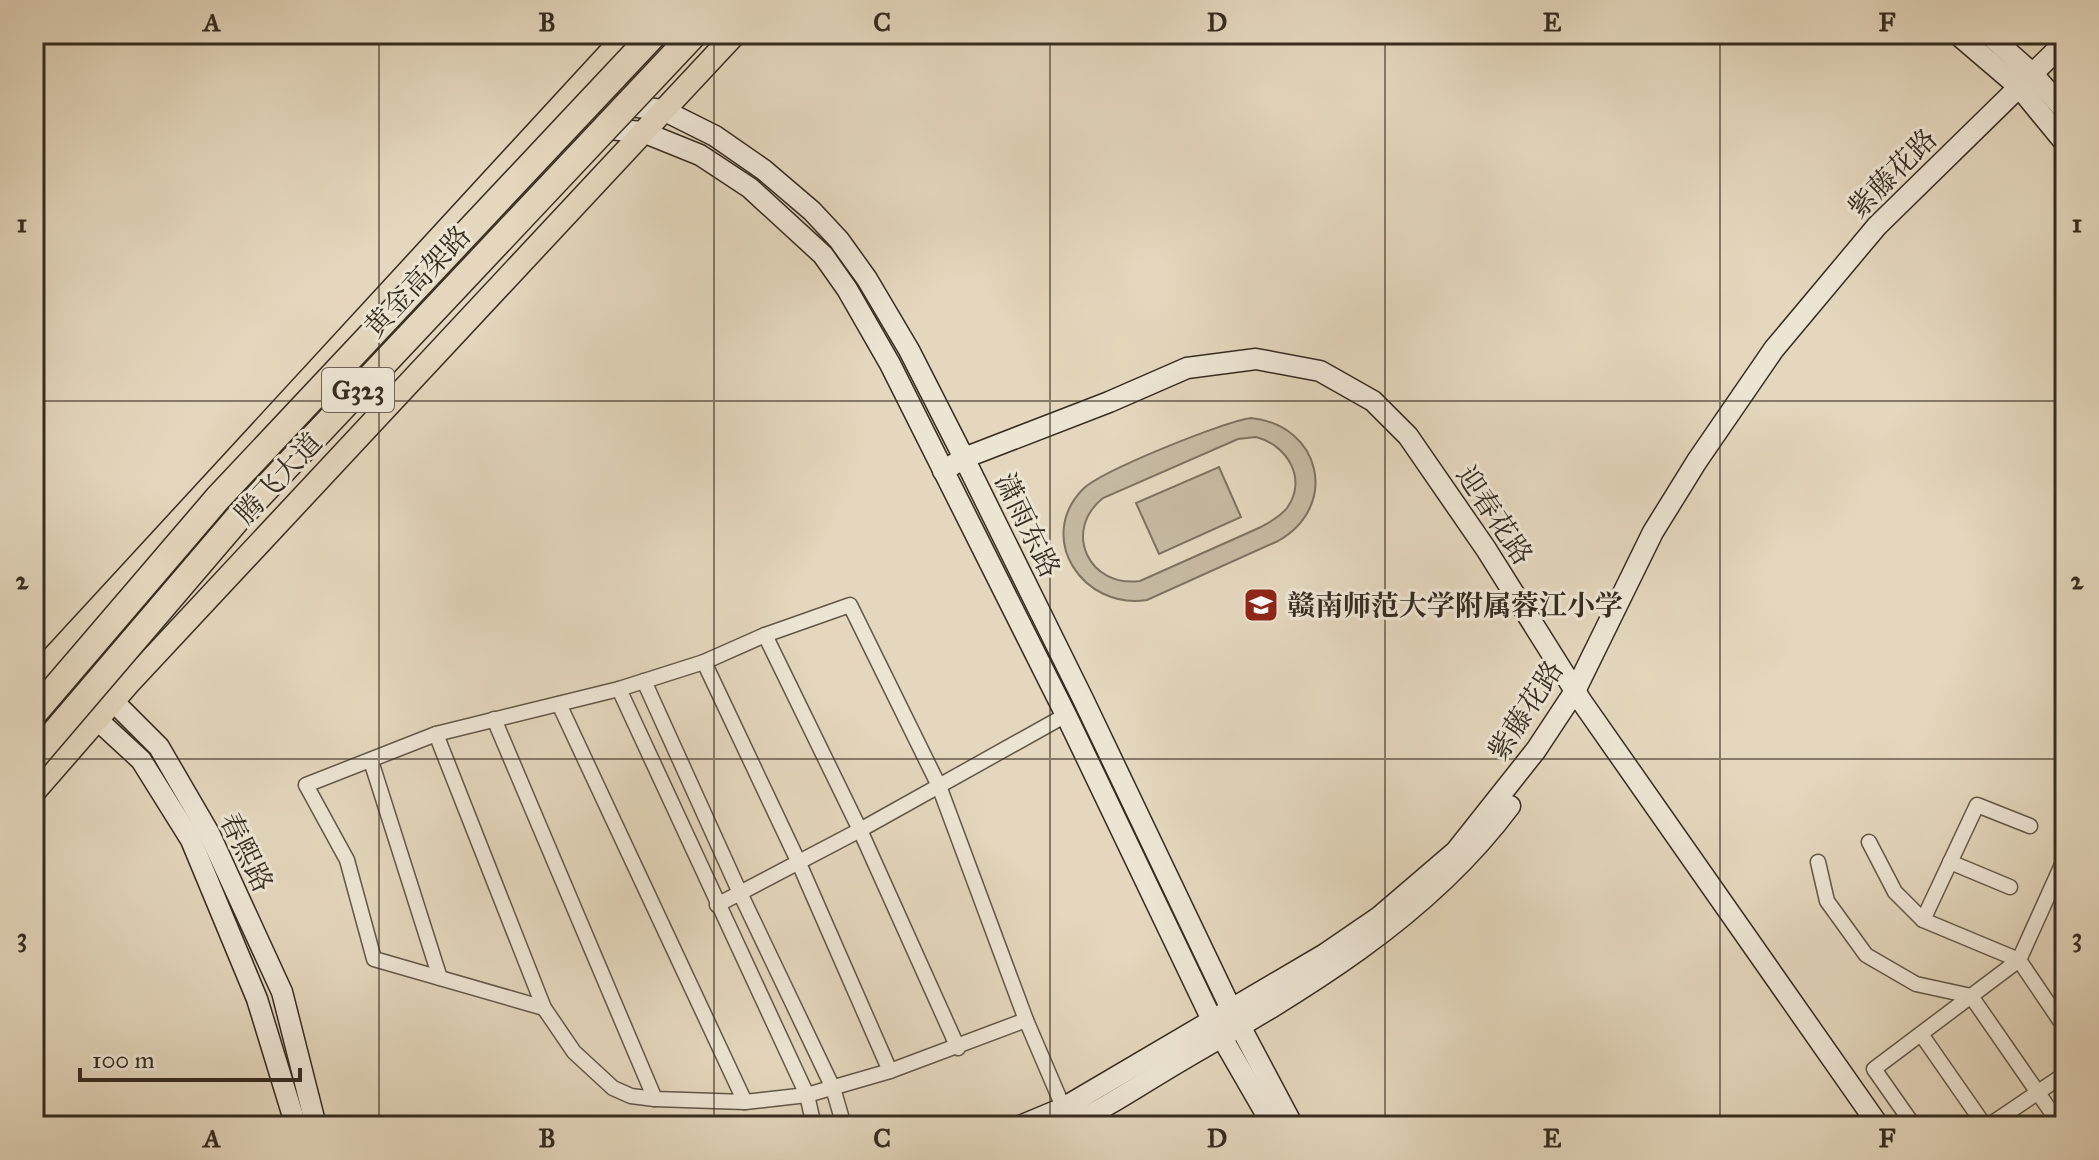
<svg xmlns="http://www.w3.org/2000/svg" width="2099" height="1160" viewBox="0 0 2099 1160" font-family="'IM FELL Great Primer','Noto Serif SC',serif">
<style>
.green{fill:#c6baa2;stroke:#7e7362;stroke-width:2;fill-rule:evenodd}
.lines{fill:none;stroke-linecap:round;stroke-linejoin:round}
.street-casing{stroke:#625748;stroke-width:17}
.secondary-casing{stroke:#362c21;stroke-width:23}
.primary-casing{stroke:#362c21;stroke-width:25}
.street{stroke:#ede5d4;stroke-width:14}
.secondary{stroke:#ede5d4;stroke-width:20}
.primary{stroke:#e4d7bd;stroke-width:22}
.highway-bridge-casing{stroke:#362c21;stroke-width:29;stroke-linecap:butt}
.highway-bridge{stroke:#e4d7bd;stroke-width:26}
.grid{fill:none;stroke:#362c21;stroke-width:2;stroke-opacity:0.55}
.labels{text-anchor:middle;stroke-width:6;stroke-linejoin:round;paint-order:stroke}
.shield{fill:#ede5d4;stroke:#6d6457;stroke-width:2}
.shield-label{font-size:26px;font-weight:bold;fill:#362c21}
.street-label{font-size:28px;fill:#362c21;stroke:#ede5d4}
.poi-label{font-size:28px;font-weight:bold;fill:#362c21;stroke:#ede5d4;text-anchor:start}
.neatline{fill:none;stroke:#362c21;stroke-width:3}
.grid-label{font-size:26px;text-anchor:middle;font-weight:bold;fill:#362c21}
</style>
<rect width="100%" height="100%" fill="#e4d7bd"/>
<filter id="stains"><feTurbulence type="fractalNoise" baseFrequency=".0025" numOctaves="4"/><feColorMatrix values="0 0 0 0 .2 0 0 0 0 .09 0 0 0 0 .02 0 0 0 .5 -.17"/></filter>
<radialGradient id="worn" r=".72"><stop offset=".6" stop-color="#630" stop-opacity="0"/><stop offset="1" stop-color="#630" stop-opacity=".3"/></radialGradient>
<g class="green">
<path d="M1251,418C1321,425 1340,506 1278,541L1147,600C1083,610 1035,538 1083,489C1101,471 1225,421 1251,418ZM1256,437C1287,445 1308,479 1287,508C1280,517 1270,522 1261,527L1140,581C1089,588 1062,531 1103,498L1238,439Z"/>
<polygon points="1219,467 1241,517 1159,554 1136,503"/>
</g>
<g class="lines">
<defs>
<g id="street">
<polyline points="765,635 860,830 958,1048"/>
<polyline points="704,662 798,861 890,1071"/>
<polyline points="644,681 740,893 833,1088 844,1126"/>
<polyline points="619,689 807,1095 814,1126"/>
<polyline points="559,704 745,1102"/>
<polyline points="494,719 655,1099"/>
<polyline points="436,734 544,1008 574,1052 613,1088 631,1096 655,1099 745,1102 807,1095 890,1071 1026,1020"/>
<polyline points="371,761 440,978"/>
<polyline points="1869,842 1895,892 1923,920 2019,960 2065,1028"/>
<polyline points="1818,862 1827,901 1866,955 1916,984 1971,996 2061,1126"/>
<polyline points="1950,862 2010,887"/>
<polyline points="717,905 860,830 1066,715"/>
<polyline points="1923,920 1977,805 2030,826"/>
<polyline points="544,1008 374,959 347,860 306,785 436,734 619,689 704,662 765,635 850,605 939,786 1026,1020 1067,1116"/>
<polyline points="1921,1034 1985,1126"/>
<polyline points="1914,1126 1874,1069 2019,960 2065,858"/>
<polyline points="1988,1126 2065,1074"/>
</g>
<g id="secondary">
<polyline points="1957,34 2019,87 2065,143"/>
<polyline points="1988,34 2033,74 2065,111"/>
<polyline points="580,100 663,110 715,136 764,170 812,211 839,240 867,279 909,350 964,458 1082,697 1232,1011 1293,1126"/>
<polyline points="560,125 643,132 700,155 750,188 823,255 847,289 890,364 1066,715 1213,1022 1273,1126"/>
<polyline points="943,471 964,458 1109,402 1187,368 1256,359 1320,371 1373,401 1408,436 1486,549 1582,702 1879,1126"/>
<polyline points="45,681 116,704 159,747 209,833 282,992 316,1126"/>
<polyline points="80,717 103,725 141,760 191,840 257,999 296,1126"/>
<polyline points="1020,1126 1063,1108 1325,954 1379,917 1456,851 1536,750 1575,691 1653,532 1697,461 1774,349 1877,226 2065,42"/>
<path d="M1066,1126C1106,1109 1144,1082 1182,1060C1302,991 1426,919 1510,806"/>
</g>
<g id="primary">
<polyline points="34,678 627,34"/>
<polyline points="34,792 129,683 735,34"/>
</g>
</defs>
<use href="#street" class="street-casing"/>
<use href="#secondary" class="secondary-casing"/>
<use href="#primary" class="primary-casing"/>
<use href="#street" class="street"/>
<use href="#secondary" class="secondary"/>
<use href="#primary" class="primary"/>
<defs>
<g id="highway-bridge">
<polyline points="34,713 218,498 654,34"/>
<polyline points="34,757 238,518 694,34"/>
</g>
</defs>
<use href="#highway-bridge" class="highway-bridge-casing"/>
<use href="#highway-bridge" class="highway-bridge"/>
</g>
<path class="grid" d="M379,34V1126M714,34V1126M1050,34V1126M1385,34V1126M1720,34V1126M34,401H2065M34,759H2065"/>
<defs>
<symbol id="school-square" viewBox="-11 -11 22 22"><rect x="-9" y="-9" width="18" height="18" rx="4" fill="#8f2418" stroke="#ede5d4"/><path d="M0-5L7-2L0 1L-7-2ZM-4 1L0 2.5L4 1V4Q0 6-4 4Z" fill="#fff"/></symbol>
</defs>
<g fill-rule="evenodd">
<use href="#school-square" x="1241" y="585" width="40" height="40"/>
</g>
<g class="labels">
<rect class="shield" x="322" y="368" width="72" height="44" rx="6"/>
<g class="shield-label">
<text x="358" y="399">G323</text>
</g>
<g class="street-label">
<text transform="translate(1892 173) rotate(-45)" y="10">紫藤花路</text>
<text transform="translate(417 281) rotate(-47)" y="10">黄金高架路</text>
<text transform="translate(278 478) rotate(-47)" y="10">腾飞大道</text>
<text transform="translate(1495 515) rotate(56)" y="10">迎春花路</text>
<text transform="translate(1028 525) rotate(64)" y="10">潇雨东路</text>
<text transform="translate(1525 710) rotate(-57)" y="10">紫藤花路</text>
<text transform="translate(247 852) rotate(64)" y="10">春熙路</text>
</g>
<g class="poi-label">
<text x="1287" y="615">赣南师范大学附属蓉江小学</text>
</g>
</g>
<rect width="2099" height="1160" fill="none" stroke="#e4d7bd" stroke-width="88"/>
<path d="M80 1068v12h220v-12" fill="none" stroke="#362c21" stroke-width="4"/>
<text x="92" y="1068" font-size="24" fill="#362c21" stroke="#ede5d4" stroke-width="6" paint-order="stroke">100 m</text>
<rect x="44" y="44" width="2011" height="1072" class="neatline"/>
<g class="grid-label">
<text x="212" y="31">A</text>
<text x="547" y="31">B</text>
<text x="882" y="31">C</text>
<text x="1217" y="31">D</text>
<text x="1552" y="31">E</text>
<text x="1887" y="31">F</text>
<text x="22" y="232">1</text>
<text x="2077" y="232">1</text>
<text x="22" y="589">2</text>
<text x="2077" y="589">2</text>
<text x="22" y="946">3</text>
<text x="2077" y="946">3</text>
<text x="212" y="1147">A</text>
<text x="547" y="1147">B</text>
<text x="882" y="1147">C</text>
<text x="1217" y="1147">D</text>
<text x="1552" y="1147">E</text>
<text x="1887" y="1147">F</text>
</g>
<rect width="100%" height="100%" filter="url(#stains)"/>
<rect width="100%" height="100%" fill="url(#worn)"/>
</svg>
